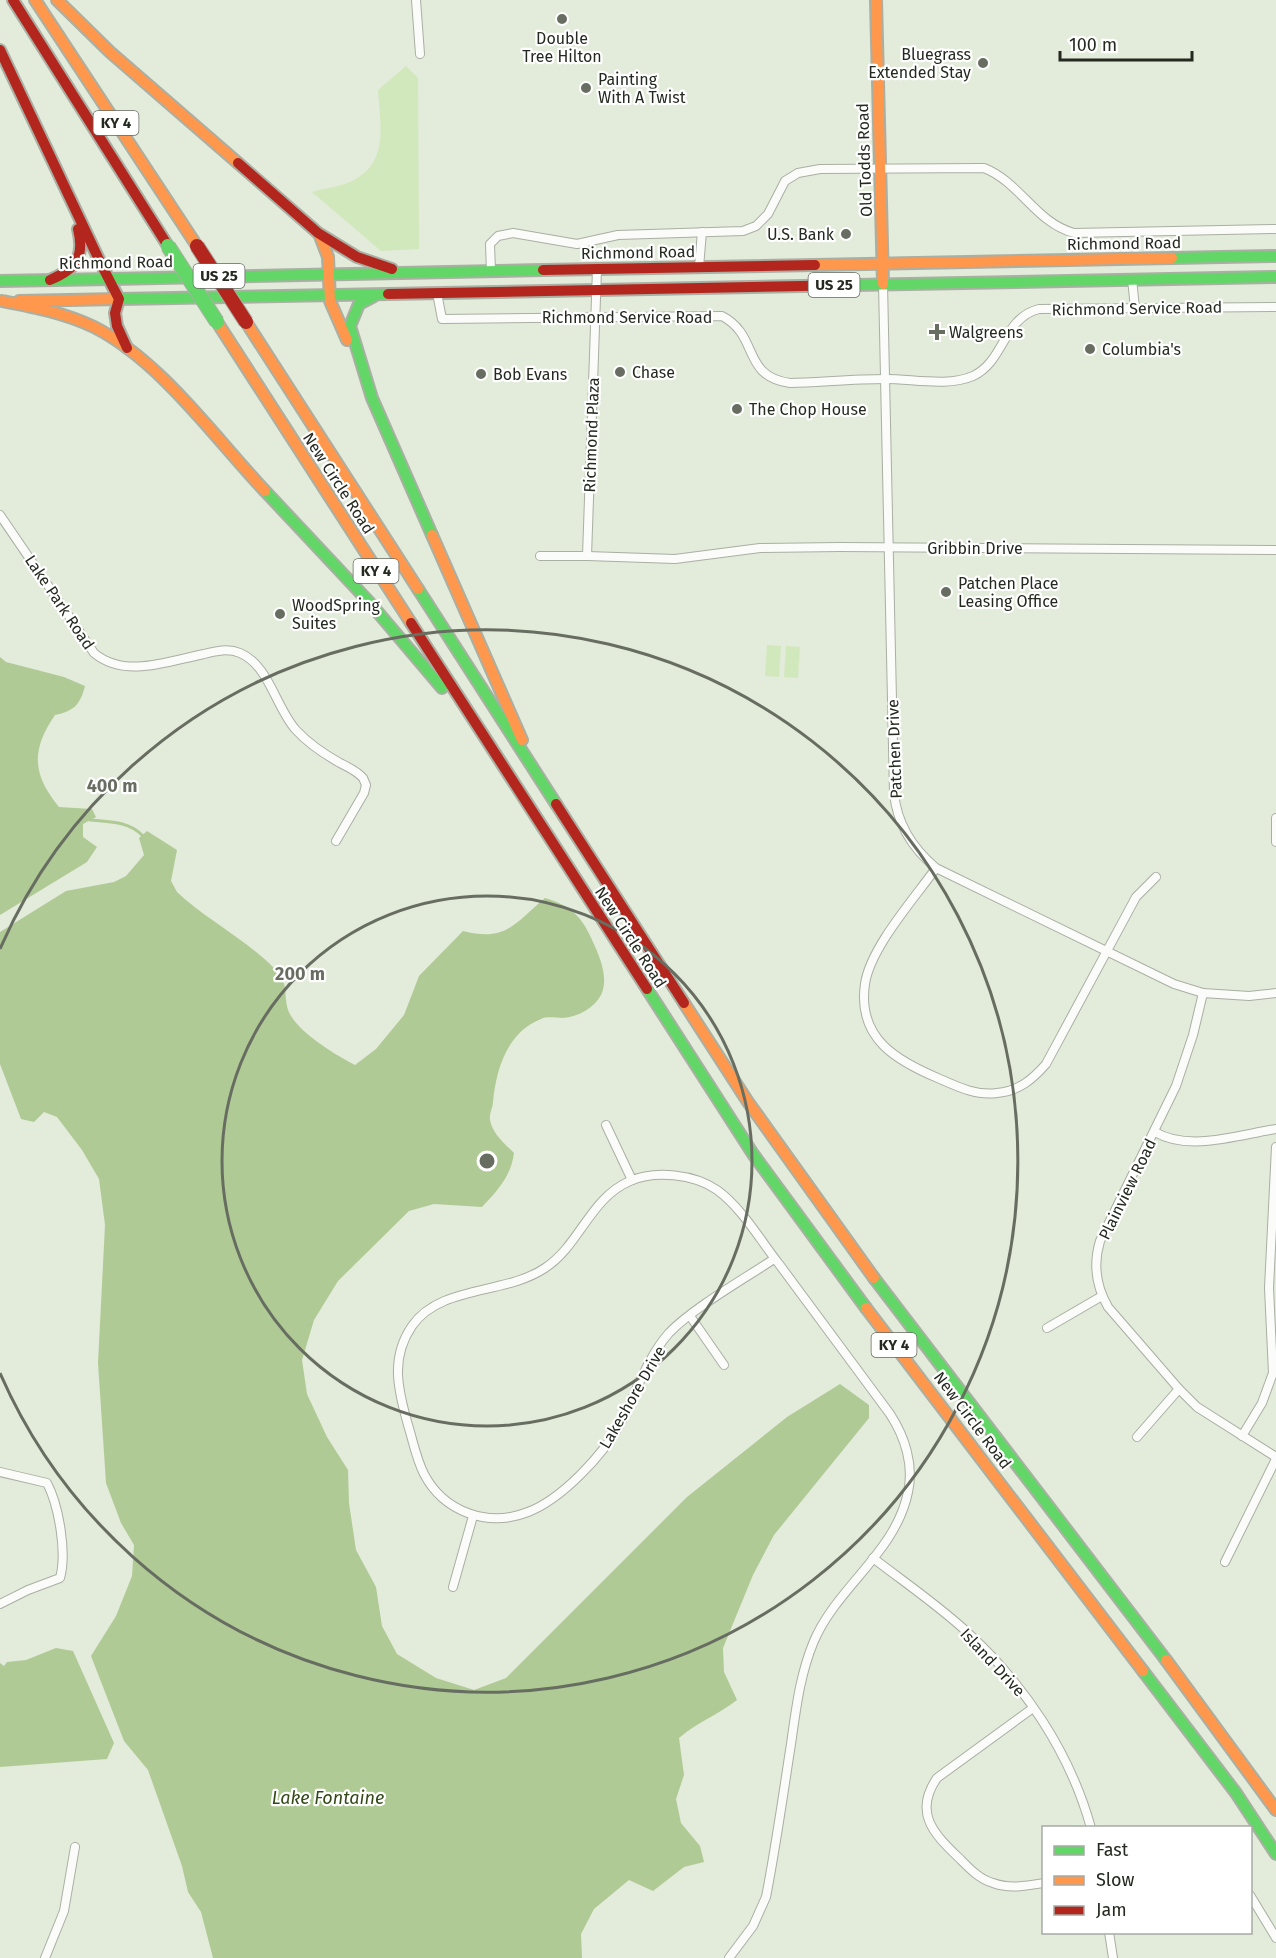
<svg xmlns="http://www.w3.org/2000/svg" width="1276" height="1958" viewBox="0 0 1276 1958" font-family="'Fira Sans',sans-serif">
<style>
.green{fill:#d1e8bc}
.water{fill:#b0ca95}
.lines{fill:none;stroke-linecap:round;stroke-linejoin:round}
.stream{stroke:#b0ca95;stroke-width:3}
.street-casing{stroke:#a9afa3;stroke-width:10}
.fast-casing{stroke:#a9afa3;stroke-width:14}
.slow-casing{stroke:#a9afa3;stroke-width:14}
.jam-casing{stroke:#a9afa3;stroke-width:14}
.street{stroke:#fbfcfa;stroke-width:8}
.fast{stroke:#63d668;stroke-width:10}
.slow{stroke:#ff974d;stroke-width:10}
.jam{stroke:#b3261e;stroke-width:10}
.fast-bridge-casing{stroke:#a9afa3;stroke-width:16;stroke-linecap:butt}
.jam-bridge-casing{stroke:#a9afa3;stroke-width:16;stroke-linecap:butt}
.fast-bridge{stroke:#63d668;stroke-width:14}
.jam-bridge{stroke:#b3261e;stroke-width:14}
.ring{fill:none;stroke:#676e61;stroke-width:3}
.poi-dot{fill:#676e61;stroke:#fff;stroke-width:2}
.labels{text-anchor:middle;stroke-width:4.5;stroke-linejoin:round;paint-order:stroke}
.shield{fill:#fff;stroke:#666a62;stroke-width:1.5}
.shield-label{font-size:15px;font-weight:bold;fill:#242a1f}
.poi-label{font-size:16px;fill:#242a1f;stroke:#fff;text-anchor:start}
.street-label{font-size:16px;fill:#242a1f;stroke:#fff}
.water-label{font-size:18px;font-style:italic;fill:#334918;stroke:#fff}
.centre{fill:#676e61;stroke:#fff;stroke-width:3}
.ring-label{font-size:18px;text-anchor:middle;font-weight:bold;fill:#676e61;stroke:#fff;stroke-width:4.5;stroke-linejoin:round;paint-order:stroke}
</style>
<rect width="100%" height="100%" fill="#e3ebdb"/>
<g class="green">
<path d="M406,66L418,78L419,249L381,251L312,192C326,188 344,186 356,179C389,160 380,122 378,90Z"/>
<polygon points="767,645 781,646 779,677 765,676"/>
<polygon points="786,646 800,647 798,678 784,677"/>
</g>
<g class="water">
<path d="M0,657L6,662L64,677L85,686C80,705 74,711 55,715C31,750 32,774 59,807L92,809L96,817L83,824V837L97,847L87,862L0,915Z"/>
<path d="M147,831L177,850L171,881L177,892C207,920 245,939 274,968C288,982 284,990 287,1006C291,1029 336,1055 355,1065L376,1049L404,1015L419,976L463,931C506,942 514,924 545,898C571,906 582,916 593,942C600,957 609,979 601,995C594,1008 578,1017 563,1018C556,1018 547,1016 541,1019C507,1032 496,1070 493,1102C493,1107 489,1114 490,1120C492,1133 505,1144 514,1153C511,1176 498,1190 482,1207L434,1204L409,1211L338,1281L314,1320L302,1360L307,1394L327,1437L348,1470L349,1503L356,1550L376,1587L382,1626L397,1654L436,1678L474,1690L506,1678L687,1497L787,1417L840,1384L869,1405V1418L774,1535L753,1575L723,1648L724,1672L737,1700C718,1715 697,1722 679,1738L684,1775L676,1799L681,1823L700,1846L704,1862L684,1867L653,1891L629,1880L594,1909L581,1934L582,1958H213L201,1912L188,1892L182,1866L148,1770L124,1741L91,1656L116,1616L132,1576L134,1545L121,1523L106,1483L98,1363L105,1225L99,1179L82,1150L57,1117L44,1112L34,1122L21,1119L0,1064V932L66,891L114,882L126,876L144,855L139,838Z"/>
<polygon points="56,1648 73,1651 114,1743 107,1759 0,1767 0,1663 4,1666 7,1662 26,1660"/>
</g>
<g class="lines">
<path class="stream" d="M90,820C109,822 128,821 142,835"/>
<defs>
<g id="street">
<polyline points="416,0 420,54"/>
<polyline points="699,267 702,232"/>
<path d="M491,272L490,244L498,236L513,233L577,244L618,235L743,231L756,226L768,214L785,181L798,173L820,169L984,168C1020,182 1036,223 1074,233L1276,229"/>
<polyline points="1132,279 1135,308"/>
<path d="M883,284L894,793C897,824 912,848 936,868L1174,984L1203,993L1249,996L1276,993"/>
<path d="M437,293L442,319L722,316C760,336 741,376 790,383C822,382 854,379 886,379C913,379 948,387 973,376C1004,362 1003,318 1039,309L1276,307"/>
<path d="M0,515L94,653C125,679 169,661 204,654C216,651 228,648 240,653C269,665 276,708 296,730C308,743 324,754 340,763C348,767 357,771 363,778L366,785L364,793L336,841"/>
<polyline points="540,556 587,556 597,269"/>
<polyline points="587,556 675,559 760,548 840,547 1276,550"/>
<polyline points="1276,818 1276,842"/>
<path d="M936,868C914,899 870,948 865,984C857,1039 897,1061 940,1079C958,1087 977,1096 997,1093C1019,1091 1033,1079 1046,1064L1136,897L1156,877"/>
<path d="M1203,993L1193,1035L1176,1086L1100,1241C1093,1264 1096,1286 1108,1307L1179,1389L1197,1407L1276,1457"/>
<polyline points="606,1125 632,1180"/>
<path d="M1155,1132C1189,1152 1238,1135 1276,1129"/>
<polyline points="690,1316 724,1365"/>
<polyline points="1047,1328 1102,1296"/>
<polyline points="1242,1436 1262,1403 1273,1373 1269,1288 1276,1147"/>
<polyline points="1137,1437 1179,1389"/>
<path d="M0,1472L47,1483C59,1506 67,1553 60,1578L28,1590L0,1604"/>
<path d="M873,1558C904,1582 938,1605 967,1632C1024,1684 1070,1752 1091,1828"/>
<polyline points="1225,1562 1276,1459"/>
<polyline points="453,1587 473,1516"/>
<path d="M1033,1708L937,1778C913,1813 934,1834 959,1858C969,1868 979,1879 993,1883C1009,1889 1026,1886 1044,1883"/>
<polyline points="1250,1895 1276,1938"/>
<polyline points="1109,1932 1113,1958"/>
<polyline points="45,1958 64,1911 75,1847"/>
<path d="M729,1958L753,1926L766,1897C776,1846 783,1795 791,1744C796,1709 800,1674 814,1641C837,1587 896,1552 908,1492C914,1465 905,1437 890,1414C853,1364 816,1314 779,1264C760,1240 742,1208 717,1190C694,1174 655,1170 630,1181C590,1198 580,1245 545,1268C505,1295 440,1285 412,1326C390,1358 398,1390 408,1425C413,1441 416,1458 424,1474C444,1512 488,1528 528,1512C562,1499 603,1455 620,1424C636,1394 646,1359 669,1333C693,1308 744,1279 774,1259"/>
</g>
<g id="fast">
<polyline points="1172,258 1276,256"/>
<polyline points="111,279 543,270"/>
<polyline points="0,281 111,279"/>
<polyline points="854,285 1276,277"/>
<polyline points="374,296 359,304 350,326 372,398 432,535"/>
<polyline points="119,299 388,294"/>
<polyline points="265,491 370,603 442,688"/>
<polyline points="418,589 556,804"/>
<polyline points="647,989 753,1154 866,1308"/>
<polyline points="874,1278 1166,1660"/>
<polyline points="1143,1671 1236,1793 1276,1854"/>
</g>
<g id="slow">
<polyline points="35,0 197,246"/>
<polyline points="57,0 110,52 238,163"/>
<polyline points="876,0 883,284"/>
<polyline points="320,236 328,257 330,301 347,340"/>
<polyline points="815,265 1172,258"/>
<path d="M2,301C33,307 65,313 94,327C161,361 214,437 265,491"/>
<polyline points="19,301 119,299"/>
<polyline points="217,322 411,623"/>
<polyline points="246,322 418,589"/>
<polyline points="432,535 522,740"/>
<polyline points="684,1003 748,1102 874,1278"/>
<polyline points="866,1308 1143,1671"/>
<polyline points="1166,1660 1276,1810"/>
</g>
<g id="jam">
<polyline points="13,0 168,246"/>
<polyline points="0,50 102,266 119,299 115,313 117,326 127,348"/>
<polyline points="238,163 318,233 357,257 392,269"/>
<polyline points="543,270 815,265"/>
<path d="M50,280C76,269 85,257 78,229"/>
<polyline points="388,294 854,285"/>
<polyline points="411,623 647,989"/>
<polyline points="556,804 684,1003"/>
</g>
</defs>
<use href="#street" class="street-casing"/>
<use href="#fast" class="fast-casing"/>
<use href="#slow" class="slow-casing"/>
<use href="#jam" class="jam-casing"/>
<use href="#street" class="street"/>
<use href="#fast" class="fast"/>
<use href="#slow" class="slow"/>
<use href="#jam" class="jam"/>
<defs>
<polyline id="fast-bridge" points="168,246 217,322"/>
<polyline id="jam-bridge" points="197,246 246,322"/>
</defs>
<use href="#fast-bridge" class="fast-bridge-casing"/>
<use href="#jam-bridge" class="jam-bridge-casing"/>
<use href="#fast-bridge" class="fast-bridge"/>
<use href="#jam-bridge" class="jam-bridge"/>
</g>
<g class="ring">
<circle cx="487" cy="1161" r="265"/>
<path d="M0 949A531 531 0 1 1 0 1373"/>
</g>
<g class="poi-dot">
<circle cx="562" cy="19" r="6"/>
<circle cx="983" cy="63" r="6"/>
<circle cx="586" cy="88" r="6"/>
<circle cx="846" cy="234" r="6"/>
<path d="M934 323h6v6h6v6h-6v6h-6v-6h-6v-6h6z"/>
<circle cx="1090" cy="349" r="6"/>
<circle cx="620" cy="372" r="6"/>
<circle cx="481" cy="374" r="6"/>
<circle cx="737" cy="409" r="6"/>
<circle cx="946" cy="592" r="6"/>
<circle cx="280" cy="614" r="6"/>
</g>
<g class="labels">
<g class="shield">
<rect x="93.5" y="111" width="45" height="24" rx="4.5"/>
<rect x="193.5" y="264" width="51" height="24" rx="4.5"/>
<rect x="808.5" y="273" width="51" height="24" rx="4.5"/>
<rect x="353.5" y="559" width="45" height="24" rx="4.5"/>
<rect x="871.5" y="1333" width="45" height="24" rx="4.5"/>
</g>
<g class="shield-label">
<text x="116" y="128">KY 4</text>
<text x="219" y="281">US 25</text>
<text x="834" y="290">US 25</text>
<text x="376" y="576">KY 4</text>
<text x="894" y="1350">KY 4</text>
</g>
<g class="poi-label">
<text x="562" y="44" text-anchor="middle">Double<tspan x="562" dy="18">Tree Hilton</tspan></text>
<text x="971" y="60" text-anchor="end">Bluegrass<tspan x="971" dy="18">Extended Stay</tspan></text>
<text x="598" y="85">Painting<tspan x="598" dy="18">With A Twist</tspan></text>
<text x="834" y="240" text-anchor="end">U.S. Bank</text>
<text x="949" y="338">Walgreens</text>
<text x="1102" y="355">Columbia's</text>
<text x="632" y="378">Chase</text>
<text x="493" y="380">Bob Evans</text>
<text x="749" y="415">The Chop House</text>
<text x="958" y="589">Patchen Place<tspan x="958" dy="18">Leasing Office</tspan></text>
<text x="292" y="611">WoodSpring<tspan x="292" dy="18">Suites</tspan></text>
</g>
<g class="street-label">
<text transform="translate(864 160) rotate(-92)" y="6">Old Todds Road</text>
<text transform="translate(1124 243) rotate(-1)" y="6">Richmond Road</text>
<text transform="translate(638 252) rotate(-1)" y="6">Richmond Road</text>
<text transform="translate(116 262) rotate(-1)" y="6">Richmond Road</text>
<text transform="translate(1137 308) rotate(-1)" y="6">Richmond Service Road</text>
<text x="627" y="323">Richmond Service Road</text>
<text transform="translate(591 435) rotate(-88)" y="6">Richmond Plaza</text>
<text transform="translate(339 483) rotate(57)" y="6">New Circle Road</text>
<text x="975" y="554">Gribbin Drive</text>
<text transform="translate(60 602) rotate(56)" y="6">Lake Park Road</text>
<text transform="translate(894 749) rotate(-92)" y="6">Patchen Drive</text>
<text transform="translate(631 937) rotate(57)" y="6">New Circle Road</text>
<text transform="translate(1127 1189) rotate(-64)" y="6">Plainview Road</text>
<text transform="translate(632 1397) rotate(-60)" y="6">Lakeshore Drive</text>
<text transform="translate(973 1420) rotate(53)" y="6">New Circle Road</text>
<text transform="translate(993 1662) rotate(47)" y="6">Island Drive</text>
</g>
<g class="water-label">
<text x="328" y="1804">Lake Fontaine</text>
</g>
</g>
<circle cx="487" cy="1161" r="9" class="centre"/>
<g class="ring-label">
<text x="112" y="792">400 m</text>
<text x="300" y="980">200 m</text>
</g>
<rect x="1042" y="1826" width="210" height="108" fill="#ffffff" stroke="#a7aaa5" stroke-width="1.5"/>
<rect x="1054" y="1846" width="30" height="9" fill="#63d668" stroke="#a7aaa5" stroke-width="1.5"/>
<text x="1096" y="1856" font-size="18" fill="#242a1f">Fast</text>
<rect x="1054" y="1876" width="30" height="9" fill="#ff974d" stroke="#a7aaa5" stroke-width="1.5"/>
<text x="1096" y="1886" font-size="18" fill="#242a1f">Slow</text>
<rect x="1054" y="1906" width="30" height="9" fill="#b3261e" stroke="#a7aaa5" stroke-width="1.5"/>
<text x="1096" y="1916" font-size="18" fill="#242a1f">Jam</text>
<path d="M1060 51v9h132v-9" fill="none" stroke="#242a1f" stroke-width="3"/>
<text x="1069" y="51" font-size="18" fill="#242a1f" stroke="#ffffff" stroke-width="4.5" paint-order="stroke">100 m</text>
</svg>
